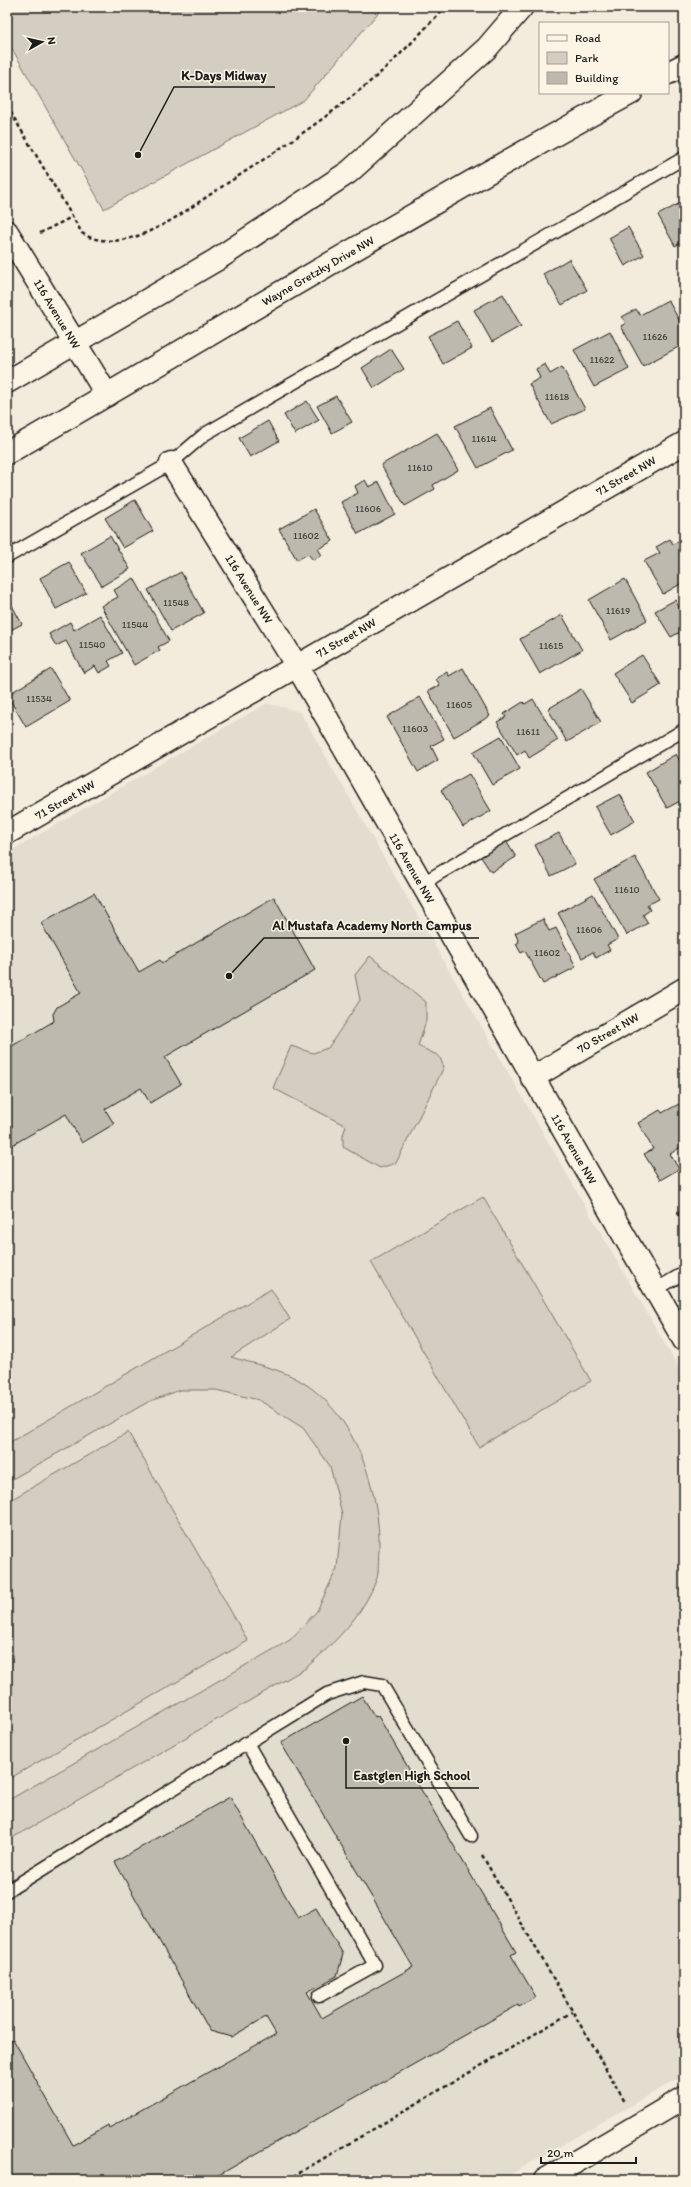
<svg xmlns="http://www.w3.org/2000/svg" width="691" height="2187" viewBox="0 0 691 2187" font-family="Itim,sans-serif">
<style>
.built{fill:#e3ddcf}
.green{fill:#d3cec1;stroke:#78756e}
.building{fill:#beb9ae;stroke:#1c1c1c}
.lines{fill:none;stroke-linecap:round;stroke-linejoin:round}
.service-casing{stroke:#1c1c1c;stroke-width:15}
.minor-casing{stroke:#1c1c1c;stroke-width:25}
.tertiary-casing{stroke:#1c1c1c;stroke-width:25}
.primary-casing{stroke:#1c1c1c;stroke-width:25}
.path{stroke:#1c1c1c;stroke-width:2.5;stroke-dasharray:4 3;stroke-linecap:butt}
.service{stroke:#fcf5e5;stroke-width:12}
.minor{stroke:#fcf5e5;stroke-width:22}
.tertiary{stroke:#fcf5e5;stroke-width:22}
.primary{stroke:#fcf5e5;stroke-width:22}
.labels{text-anchor:middle;stroke-width:3;stroke-linejoin:round;paint-order:stroke}
.number-label{font-size:10px;fill:#444340}
.street-label{font-size:12px;fill:#1c1c1c;stroke:#fcf5e5}
.leader{fill:none;stroke:#1c1c1c;stroke-width:1.5}
.callout-dot{fill:#1c1c1c;stroke:#fcf5e5;stroke-width:1.5}
.callout-label{font-size:13px;text-anchor:middle;font-weight:bold;fill:#1c1c1c;stroke:#fcf5e5;stroke-width:3;stroke-linejoin:round;paint-order:stroke}
</style>
<rect width="100%" height="100%" fill="#f3ecdd"/>
<filter id="ink" filterUnits="userSpaceOnUse"><feTurbulence type="fractalNoise" baseFrequency=".025" numOctaves="2"/><feDisplacementMap in="SourceGraphic" scale="8" xChannelSelector="R" yChannelSelector="G"/><feConvolveMatrix kernelMatrix="1 2 1 2 8 2 1 2 1" color-interpolation-filters="sRGB"/></filter>
<g filter="url(#ink)">
<polygon class="built" points="267,703 300,712 684,1377 684,2075 501,2180 7,2180 7,853"/>
<g class="green">
<polygon points="7,7 383,7 304,100 104,209 7,40"/>
<polygon points="370,956 426,1002 426,1021 418,1046 439,1056 444,1067 396,1163 380,1168 343,1147 343,1135 346,1126 273,1088 291,1046 313,1053 328,1048 360,1000 355,975"/>
<polygon points="483,1197 591,1381 479,1447 371,1262"/>
<path d="M271,1289L290,1319L231,1357C254,1364 278,1368 299,1380C355,1412 381,1490 379,1551C378,1560 379,1571 377,1578C363,1616 335,1642 306,1668L7,1841V1801L290,1640L317,1611L337,1568L342,1514L330,1466L303,1428L259,1400L216,1390H180L148,1402L7,1482V1444Z"/>
<polygon points="128,1432 248,1641 7,1780 7,1502"/>
</g>
<g class="building">
<polygon points="684,201 684,241 675,246 658,215"/>
<polygon points="628,227 644,255 625,266 609,238"/>
<polygon points="569,259 587,290 562,305 543,274"/>
<polygon points="503,294 521,326 492,342 474,310"/>
<polygon points="668,300 684,329 684,344 643,366 621,326 626,323 622,317 636,309 640,315"/>
<polygon points="457,321 472,348 443,364 428,336"/>
<polygon points="610,331 629,369 594,387 574,350"/>
<polygon points="391,349 404,369 374,388 362,368"/>
<polygon points="545,364 550,374 562,367 585,409 551,424 529,384 540,378 536,369"/>
<polygon points="336,396 352,422 332,433 317,406"/>
<polygon points="307,401 319,420 295,434 284,415"/>
<polygon points="490,408 512,450 478,468 455,426"/>
<polygon points="268,421 279,441 250,457 239,438"/>
<polygon points="437,433 458,470 433,485 435,489 405,506 381,465"/>
<polygon points="365,480 369,487 379,482 395,514 358,534 341,502 358,493 355,486"/>
<polygon points="135,500 153,531 123,548 105,518"/>
<polygon points="314,509 333,541 318,549 322,555 313,560 308,554 297,560 279,529"/>
<polygon points="110,536 130,569 102,586 81,553"/>
<polygon points="684,538 684,582 663,594 644,561 660,553 656,547 670,539 673,544"/>
<polygon points="69,562 86,593 56,609 40,578"/>
<polygon points="181,572 204,613 171,631 148,590"/>
<polygon points="134,578 169,641 158,647 160,650 134,665 101,606 118,597 114,590"/>
<polygon points="625,579 647,620 611,640 589,600"/>
<polygon points="7,596 22,624 7,632"/>
<polygon points="675,600 684,616 684,630 671,637 655,611"/>
<polygon points="100,615 122,653 108,661 111,666 99,673 95,666 84,673 66,641 56,646 49,634 70,622 74,630"/>
<polygon points="562,615 582,650 540,674 520,639"/>
<polygon points="642,655 661,685 632,703 613,673"/>
<polygon points="463,668 490,716 454,737 428,691 440,685 436,679 447,672 449,676"/>
<polygon points="51,669 70,701 26,727 7,695"/>
<polygon points="581,689 601,722 567,742 548,709"/>
<polygon points="420,697 444,739 431,746 438,760 418,772 387,717"/>
<polygon points="533,699 558,740 529,758 525,750 517,755 497,722 506,717 504,714 523,702 525,704"/>
<polygon points="501,736 520,769 492,785 473,752"/>
<polygon points="676,754 684,768 684,799 667,808 646,772"/>
<polygon points="469,774 491,811 463,827 441,790"/>
<polygon points="620,794 635,821 611,835 595,807"/>
<polygon points="559,833 575,864 551,876 535,845"/>
<polygon points="504,838 516,857 491,872 479,854"/>
<polygon points="684,856 684,866 679,859"/>
<polygon points="635,857 659,899 647,905 650,910 643,915 648,923 627,935 594,879"/>
<polygon points="94,893 139,972 160,960 162,963 274,897 315,970 165,1057 181,1084 150,1103 141,1088 105,1109 114,1124 82,1143 66,1114 7,1148 7,1049 54,1021 53,1014 57,1007 81,993 41,923"/>
<polygon points="593,894 618,939 607,945 610,950 596,958 593,952 582,958 558,913"/>
<polygon points="543,919 549,931 556,928 576,967 543,984 525,951 521,953 516,944 519,942 515,933"/>
<polygon points="679,1104 684,1112 684,1145 670,1154 679,1169 660,1180 644,1154 653,1149 638,1123 660,1110 662,1113"/>
<polygon points="684,1208 684,1223 677,1212"/>
<polygon points="362,1696 375,1717 378,1716 516,1952 511,1955 536,1997 519,2007 518,2005 210,2180 7,2180 7,2043 13,2039 73,2145 108,2125 109,2128 276,2034 266,2017 231,2037 210,2031 115,1862 230,1797 298,1918 316,1908 343,1954 337,1976 307,1992 322,2018 413,1967 281,1743"/>
</g>
<g class="lines">
<defs>
<g id="service">
<polyline points="7,557 171,463 205,434 684,158"/>
<polyline points="421,884 684,730"/>
<polyline points="655,1290 684,1273"/>
<polyline points="247,1743 375,1965 319,1996"/>
<polyline points="7,1891 327,1694 364,1682 382,1685 471,1836"/>
</g>
<g id="minor">
<polyline points="7,232 107,395"/>
<polyline points="171,463 297,666 684,1340"/>
<polyline points="7,833 684,443"/>
<polyline points="532,1078 684,989"/>
</g>
<polyline id="tertiary" points="545,2180 684,2098"/>
<g id="primary">
<polyline points="668,73 684,65"/>
<polyline points="7,382 216,260 349,172 487,48 522,7"/>
<path d="M7,453C215,333 420,207 631,93"/>
</g>
</defs>
<use href="#service" class="service-casing"/>
<use href="#minor" class="minor-casing"/>
<use href="#tertiary" class="tertiary-casing"/>
<use href="#primary" class="primary-casing"/>
<g class="path">
<path d="M7,106L82,233C96,243 118,242 134,237C167,227 195,204 223,186C274,153 326,119 372,80C397,59 422,32 445,7"/>
<polyline points="40,233 72,217"/>
<polyline points="482,1855 625,2102"/>
<polyline points="287,2180 572,2012"/>
</g>
<use href="#service" class="service"/>
<use href="#minor" class="minor"/>
<use href="#tertiary" class="tertiary"/>
<use href="#primary" class="primary"/>
</g>
</g>
<g class="labels">
<g class="number-label">
<text x="655" y="340">11626</text>
<text x="602" y="363">11622</text>
<text x="557" y="400">11618</text>
<text x="484" y="442">11614</text>
<text x="420" y="471">11610</text>
<text x="368" y="512">11606</text>
<text x="306" y="539">11602</text>
<text x="176" y="606">11548</text>
<text x="618" y="614">11619</text>
<text x="135" y="628">11544</text>
<text x="92" y="648">11540</text>
<text x="551" y="649">11615</text>
<text x="39" y="702">11534</text>
<text x="459" y="708">11605</text>
<text x="415" y="732">11603</text>
<text x="528" y="735">11611</text>
<text x="627" y="893">11610</text>
<text x="589" y="933">11606</text>
<text x="547" y="956">11602</text>
</g>
<g class="street-label">
<text transform="translate(318 271) rotate(-30)" y="4">Wayne Gretzky Drive NW</text>
<text transform="translate(57 314) rotate(59)" y="4">116 Avenue NW</text>
<text transform="translate(626 476) rotate(-30)" y="4">71 Street NW</text>
<text transform="translate(249 589) rotate(58)" y="4">116 Avenue NW</text>
<text transform="translate(346 638) rotate(-30)" y="4">71 Street NW</text>
<text transform="translate(65 800) rotate(-30)" y="4">71 Street NW</text>
<text transform="translate(412 868) rotate(60)" y="4">116 Avenue NW</text>
<text transform="translate(608 1033) rotate(-30)" y="4">70 Street NW</text>
<text transform="translate(574 1149) rotate(60)" y="4">116 Avenue NW</text>
</g>
</g>
<path class="leader" d="M138 155L174 87H275M229 976L264 938H479M346 1741L346 1788H479"/>
<g class="callout-dot">
<circle cx="138" cy="155" r="4"/>
<circle cx="229" cy="976" r="4"/>
<circle cx="346" cy="1741" r="4"/>
</g>
<g class="callout-label">
<text x="224" y="80">K-Days Midway</text>
<text x="372" y="930">Al Mustafa Academy North Campus</text>
<text x="412" y="1780">Eastglen High School</text>
</g>
<rect width="691" height="2187" fill="none" stroke="#fcf5e5" stroke-width="24"/>
<rect x="12" y="12" width="667" height="2163" fill="none" stroke="#1c1c1c" stroke-width="1.5" filter="url(#ink)"/>
<rect x="539" y="22" width="130" height="72" fill="#fcf5e5" stroke="#a29e95"/>
<rect x="547" y="35" width="20" height="6" fill="#fcf5e5" stroke="#a29e95"/>
<text x="575" y="42" font-size="12" fill="#1c1c1c">Road</text>
<rect x="547" y="52" width="20" height="12" fill="#d3cec1" stroke="#a29e95"/>
<text x="575" y="62" font-size="12" fill="#1c1c1c">Park</text>
<rect x="547" y="72" width="20" height="12" fill="#beb9ae" stroke="#a29e95"/>
<text x="575" y="82" font-size="12" fill="#1c1c1c">Building</text>
<g transform="translate(42 42) rotate(82)" stroke="#fcf5e5" stroke-width="3" paint-order="stroke">
<path d="M0-3L7 15L0 10L-7 15Z" fill="#1c1c1c"/>
<text y="-6" font-size="11" font-weight="bold" text-anchor="middle" fill="#1c1c1c">N</text>
</g>
<path d="M541 2157v6h95v-6" fill="none" stroke="#1c1c1c" stroke-width="2"/>
<text x="547" y="2157" font-size="12" fill="#1c1c1c" stroke="#fcf5e5" stroke-width="3" paint-order="stroke">20 m</text>
</svg>
